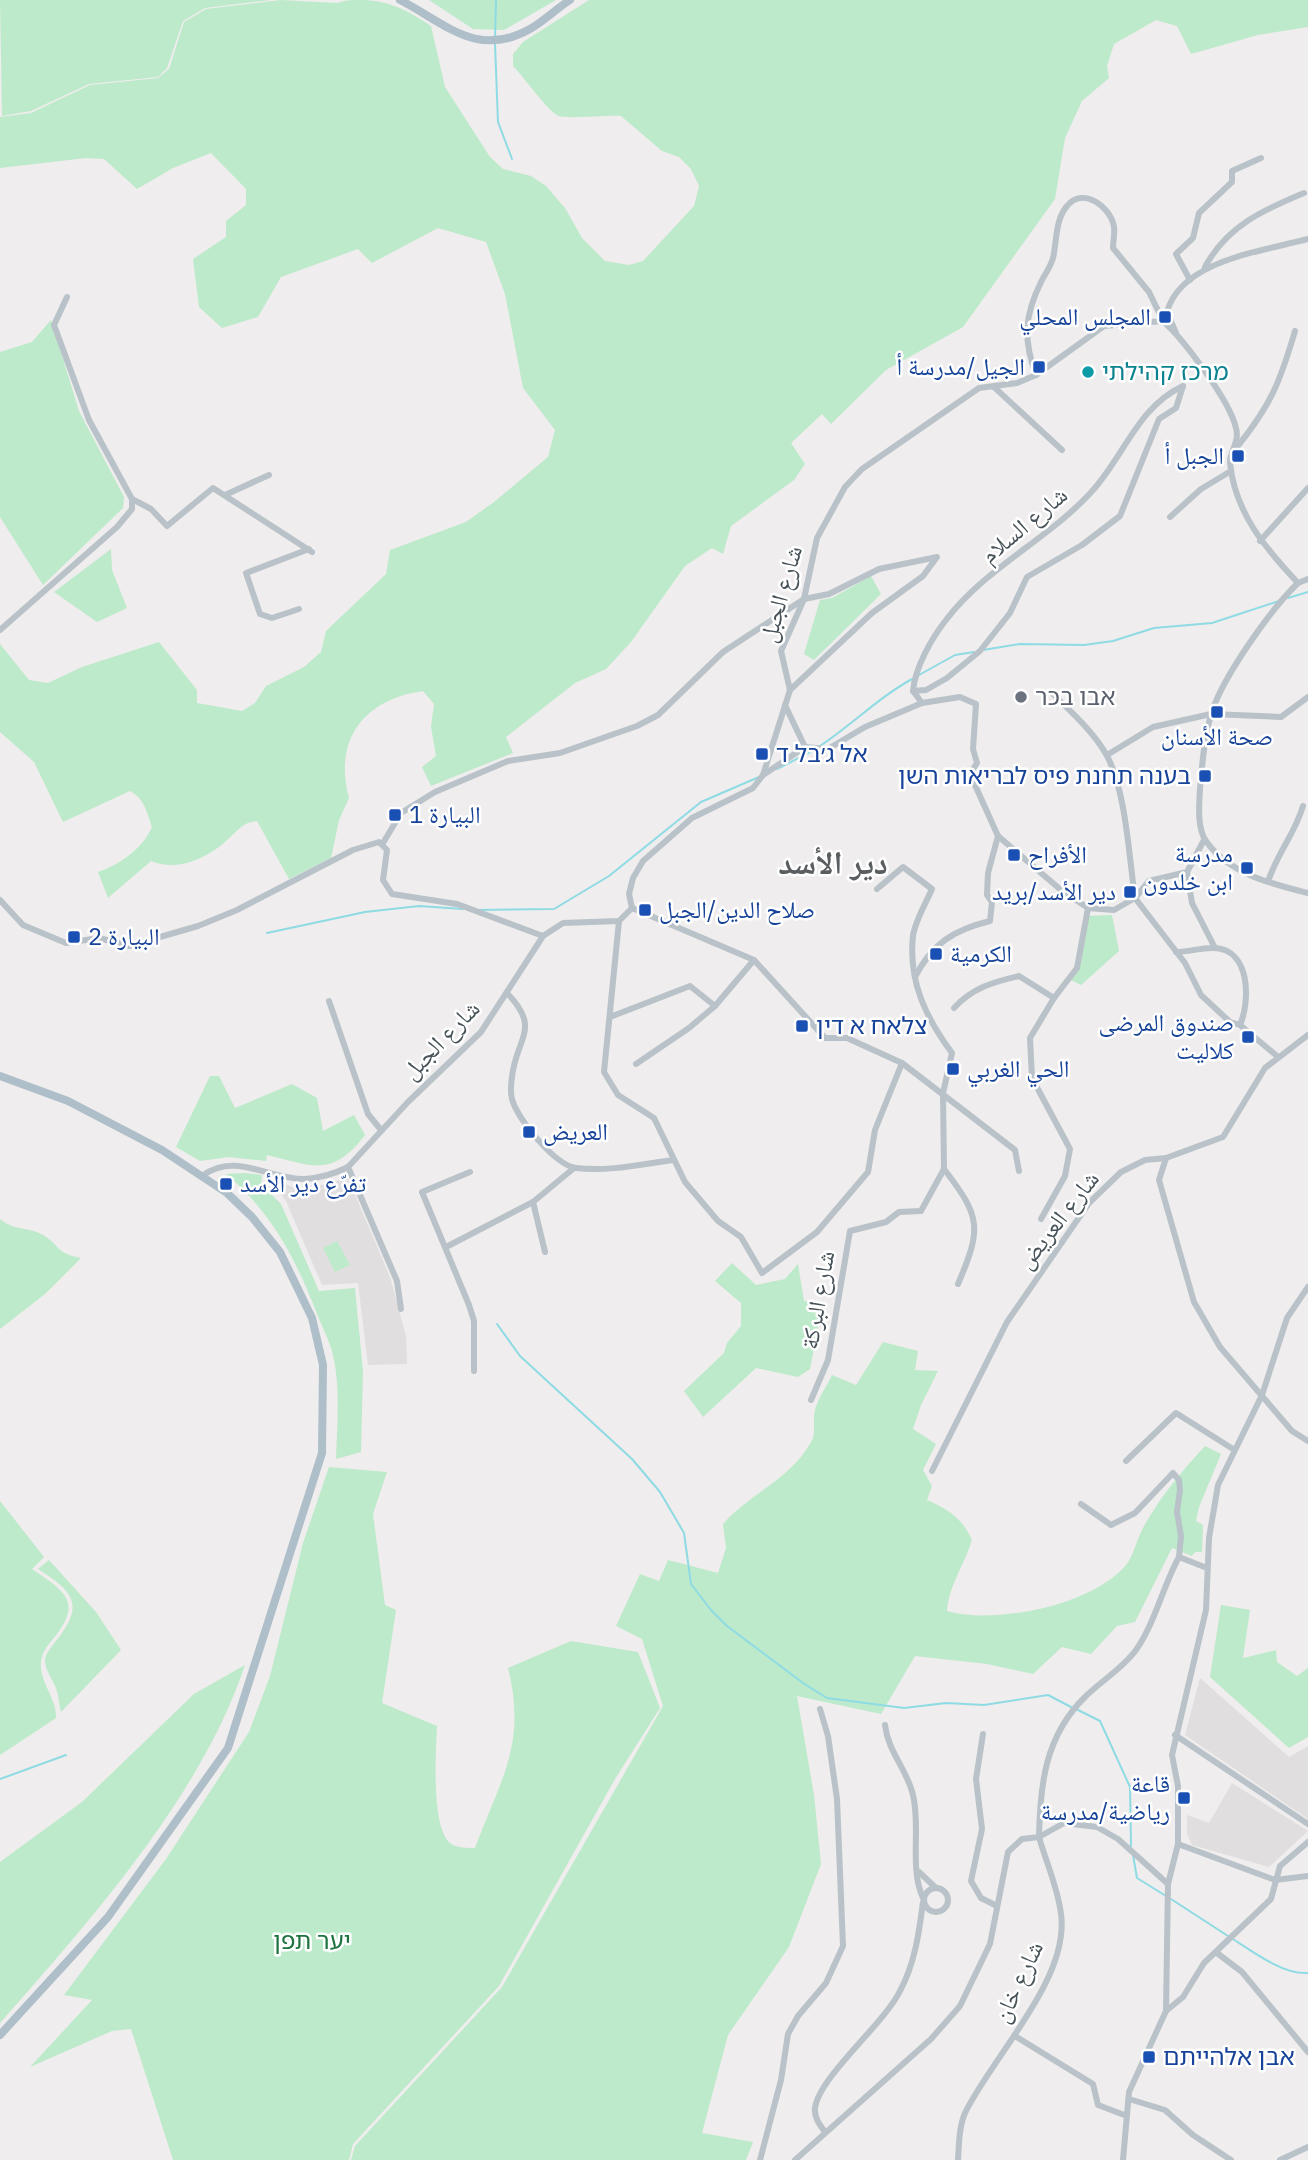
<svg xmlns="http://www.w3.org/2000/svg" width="1308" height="2160" viewBox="0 0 1308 2160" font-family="'IBM Plex Sans','Noto Naskh Arabic','Noto Sans Hebrew',sans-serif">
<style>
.education{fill:#e0dede}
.green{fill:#bdeaca}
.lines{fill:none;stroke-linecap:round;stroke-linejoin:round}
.stream{stroke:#8edbe4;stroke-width:2}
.minor{stroke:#b9c2c8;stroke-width:6}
.major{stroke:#aebfca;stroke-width:8}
.transit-dot{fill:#1a4fb4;stroke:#fff;stroke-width:2.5}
.culture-dot{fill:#0f9aa8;stroke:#fff;stroke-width:2.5}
.worship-dot{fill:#6b7280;stroke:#fff;stroke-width:2.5}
.labels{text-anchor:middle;stroke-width:5;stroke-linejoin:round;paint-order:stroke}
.transit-label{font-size:24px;fill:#164399;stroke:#fff;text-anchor:start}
.culture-label{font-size:24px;fill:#0d838f;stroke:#fff;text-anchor:start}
.street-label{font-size:24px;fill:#465258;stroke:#fff}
.worship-label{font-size:24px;fill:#5b616d;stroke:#fff;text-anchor:start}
.park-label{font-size:24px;fill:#1d7340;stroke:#fff}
.district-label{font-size:32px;font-weight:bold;fill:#5a5e61;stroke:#fff}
</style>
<rect width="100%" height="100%" fill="#efeded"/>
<g class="education">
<polygon points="348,1178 390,1277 406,1336 407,1364 368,1365 358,1283 322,1285 286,1201 269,1179 293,1187 313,1187"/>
<polygon points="1200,1678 1289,1757 1308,1746 1308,1819 1185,1735"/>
<polygon points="1232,1783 1308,1831 1269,1867 1192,1845 1187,1834 1187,1815 1209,1823"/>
</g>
<g class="green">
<polygon points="0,0 271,0 205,8 183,21 167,68 158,77 89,84 31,111 2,116"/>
<path d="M281,0L338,3C344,0 351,0 359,0C389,0 407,10 431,26L445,87L490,157L503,169L531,176L546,186L565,208L582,238L605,261L629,265L643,261L694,206L699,186L691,169L679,157L662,151L621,116C608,115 568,119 559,116C548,112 524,77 513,66V54L523,42L589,0H1308V27L1258,35L1191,54L1177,26L1156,20L1114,44L1107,66L1109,78L1082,101L1065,138L1055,199L963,327L886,370L831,424L822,414L791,443L805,464L794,480L731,526L723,554L712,548L685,566L631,642L606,669L575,683L506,737L513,753L431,786L422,767L436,756L431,727L434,704L423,691C364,699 333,740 349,798L339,820L331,858L289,879L257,821C242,822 237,832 226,841C206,859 176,872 151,861L108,898L98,872C121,864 142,849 152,827C147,812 144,798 130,791L63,822L34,762L0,732V644L29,680L48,683L82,667L159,642L197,690V703L242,711L255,703L266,686L304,667L321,652L326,631L386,574L390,550L466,522L494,502L548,457L555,430L523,388L505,294L486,242L438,228L372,263L358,249L281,277L258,317L222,328L199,307L193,259L226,237V221L246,205V189L211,153L173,168L137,189L104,159L86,158L0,168V117L31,113L90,85L158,78L169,69L184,22L206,9Z"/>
<polygon points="429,0 556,0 504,30 473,29"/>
<polygon points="51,320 79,411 124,497 123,508 43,585 0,517 0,352 32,342"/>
<polygon points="111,549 112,570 127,608 97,622 54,592"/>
<polygon points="871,576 881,594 814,660 804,654 820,600 832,598"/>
<polygon points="1112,915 1119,951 1081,985 1069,979 1077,968 1086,916"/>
<path d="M210,1076H219L235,1108L292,1084L317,1098L323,1131L354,1115L365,1135C332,1178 313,1166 267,1155L266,1161L229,1157L200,1161L176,1147Z"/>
<path d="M244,1173L262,1175L261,1184L281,1204L319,1291L355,1288L363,1371L361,1452L336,1459C337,1425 341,1385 332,1351C328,1338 321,1324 316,1311C295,1258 271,1211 226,1174Z"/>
<path d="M0,1219C14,1231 30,1227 43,1235C60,1245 55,1253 81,1258L45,1294L0,1329Z"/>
<polygon points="337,1241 350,1265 335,1272 323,1248"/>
<polygon points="732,1263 756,1285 785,1279 798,1264 804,1301 823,1302 810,1369 798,1377 756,1368 703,1417 684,1391 724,1353 727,1343 741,1326 741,1303 715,1281"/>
<path d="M883,1342L918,1351L915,1370L938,1371L921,1405L913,1429L936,1444L923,1470L932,1486L927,1500C948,1509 962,1518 972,1540C965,1563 948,1588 947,1611C995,1625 1093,1605 1126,1565C1134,1555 1137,1538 1144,1526C1161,1496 1182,1471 1205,1446L1221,1454L1199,1507L1196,1521L1203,1525L1202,1552H1195L1192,1556L1172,1548L1135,1622L1117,1626L1091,1654L1062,1647L1033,1674L987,1664L915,1656L881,1714L797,1696L814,1795L821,1864L789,1947L728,2035L702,2133L753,2142L746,2160H351L355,2146L502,1987L663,1706L642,1639L616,1626L640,1574L659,1581L668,1560L718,1573L726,1548L723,1524C750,1493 790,1480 811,1442C817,1433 812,1420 815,1410C818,1398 827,1386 832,1375L856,1385Z"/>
<path d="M329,1467L387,1472L373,1514L385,1605L396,1610L382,1703L437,1726C436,1749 430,1834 453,1845C459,1848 469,1848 475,1848C501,1778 527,1744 508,1668L571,1641L638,1652L660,1708L615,1779L499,1986L353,2144L349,2160H173L131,2029L112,2031L30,2067L92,2000L64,1995L166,1859L249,1732L270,1676L303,1543Z"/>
<path d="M0,1501L44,1557L32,1569C66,1592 83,1602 53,1639C47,1646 42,1652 41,1662C39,1682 57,1698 56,1718L0,1755Z"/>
<path d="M49,1560L96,1612L121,1650L61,1712C59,1705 59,1698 57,1691C54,1681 45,1671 45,1660C46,1652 51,1648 56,1641C84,1606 76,1593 38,1569Z"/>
<polygon points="1221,1605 1250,1610 1243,1658 1276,1650 1277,1662 1297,1676 1308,1668 1308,1737 1289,1748 1210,1677"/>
<path d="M245,1665C202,1795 89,1922 0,2023V1862L82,1802L194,1694Z"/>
</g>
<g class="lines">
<g class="stream">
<polyline points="495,38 496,0"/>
<polyline points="495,44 498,122 512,159"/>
<polyline points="1288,598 1308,592"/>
<polyline points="983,650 1020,644 1084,645 1113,641 1154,628 1212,623 1279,601"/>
<polyline points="919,675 955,655 974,652"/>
<path d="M820,746C852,725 880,696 914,678"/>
<polyline points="777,769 812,751"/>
<polyline points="479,910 554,909 609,876 701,802 759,777"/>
<polyline points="267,933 365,912 419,906 463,909"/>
<polyline points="497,1324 520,1356 632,1459 660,1492 684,1533 691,1584 711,1610 727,1626 803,1683 827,1698 904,1708 946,1703 984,1705 1048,1695 1071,1707"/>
<polyline points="1076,1709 1100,1721 1130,1787 1131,1846"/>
<polyline points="0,1779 66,1755"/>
<polyline points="1133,1855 1137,1878 1166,1896"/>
<polyline points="1171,1899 1228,1936"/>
<path d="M1233,1939C1253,1952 1284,1975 1308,1973"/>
</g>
<g class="minor">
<path d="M1205,267C1227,226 1263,210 1304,193"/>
<polyline points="1190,280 1176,254 1193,238 1199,213 1232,182 1232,171 1261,158"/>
<path d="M1176,333L1167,312C1181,260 1264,251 1308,239"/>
<path d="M1036,375C1023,339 1024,317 1041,282C1045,274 1051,266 1053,258C1057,241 1055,220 1067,206C1083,186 1111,207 1114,227C1115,233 1113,242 1113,248L1149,292L1163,321"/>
<polyline points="994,387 1062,450"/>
<path d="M1237,447C1271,405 1280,382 1295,331"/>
<polyline points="225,495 269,475"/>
<polyline points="132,499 151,509 167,526 213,488 312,552"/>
<polyline points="1170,517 1201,489 1231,471"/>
<polyline points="1260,541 1308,488"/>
<path d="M1298,583C1271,609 1221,679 1211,715C1204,738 1202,766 1200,789C1199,804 1197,829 1206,841C1229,874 1272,884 1308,893"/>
<polyline points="299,609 272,618 260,614 246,573 309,549"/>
<polyline points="0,630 117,527 132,509 132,499 89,420 54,325 67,297"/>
<polyline points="913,691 926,690 947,678 980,651 1010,613 1027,577 1082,545 1120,516 1159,419 1176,408 1183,386"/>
<path d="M1052,693C1071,712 1093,731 1106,754C1126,789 1129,858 1135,898"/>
<path d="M922,703L913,691C915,668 931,639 946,620C986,567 1051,538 1094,489C1125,454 1138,407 1183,386"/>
<polyline points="785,705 805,747 828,749 865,727 922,703 960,697 976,704 973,749 977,763 970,774 998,836 1061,890 1088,908 1114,910 1135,898 1185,963 1201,995 1230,1022 1240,1025 1277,1056"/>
<polyline points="1107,755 1153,727 1211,714 1281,717 1308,697"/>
<polyline points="763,775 805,747"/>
<polyline points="383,843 401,813 435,792 508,761 560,753 637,726 658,715 723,652 804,599 829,594 879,569 937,557 923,576 872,613 790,690"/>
<polyline points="1187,872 1192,903 1215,948"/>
<path d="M1268,882C1276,855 1295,834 1303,806"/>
<polyline points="1135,898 1149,881 1187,872 1204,840"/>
<polyline points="0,900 23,925 66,943 99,938 129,946 198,926 237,910 353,850 379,842 387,850 383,880 392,894 457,904 543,936"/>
<polyline points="632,908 754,960 825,1038 847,1038 902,1063 1015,1150 1019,1171"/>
<polyline points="619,921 604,1072 618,1095 654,1118 685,1182 718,1221 741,1237 762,1273 817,1232 868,1172 875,1130 902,1063"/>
<path d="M1176,952C1189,952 1203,947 1215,948C1251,950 1250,1002 1240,1025"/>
<path d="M915,977C932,944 953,930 990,921L992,902L987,895L988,873L998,836"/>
<path d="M507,993C542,1029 516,1038 512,1077C511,1084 510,1092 512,1099C517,1119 555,1165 576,1168C607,1172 643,1164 673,1160"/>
<polyline points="329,1001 368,1114 381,1130"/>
<path d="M954,1008C972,988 993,982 1019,976L1054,998"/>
<polyline points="610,1017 690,986 715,1006"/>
<polyline points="636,1064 689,1028 715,1006 754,960"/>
<polyline points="1166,1158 1159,1180 1194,1302 1220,1347 1292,1431 1308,1441"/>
<polyline points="348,1167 397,1281 401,1309"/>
<path d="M944,1169C981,1217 982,1228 958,1284"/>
<polyline points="470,1172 422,1192 469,1305 474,1321 474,1371"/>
<path d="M202,1176C235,1151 270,1180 305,1179C320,1178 334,1174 348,1167L408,1102L481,1032L543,936L563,923L619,921L632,908L629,894L633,878L643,861L692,818L753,788L763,775L790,690L781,651L804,599L817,538L845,487L862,469L979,388L1017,383L1036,375L1104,326L1163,321C1184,340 1230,401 1236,428C1240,443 1229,452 1230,463C1235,513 1266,549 1298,583L1308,579"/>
<polyline points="533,1202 545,1252"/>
<polyline points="1041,1219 1065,1176 1070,1149 1032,1078 1030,1038 1054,998 1077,968 1088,908"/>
<polyline points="446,1247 533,1202 574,1168"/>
<path d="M811,1400L828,1360L850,1231L886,1222L899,1212L921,1211L944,1169L943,1093L952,1053C926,1018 908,981 913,936C915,921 926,903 932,889L903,867L877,889"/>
<polyline points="1126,1461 1176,1413 1233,1449"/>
<polyline points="932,1471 1007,1322 1089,1203 1121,1172 1145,1160 1166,1158 1223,1137 1265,1068 1308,1035"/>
<polyline points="1081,1504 1111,1525 1135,1513 1173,1473 1179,1480 1180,1490 1177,1512 1181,1536 1179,1557"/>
<path d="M885,1725C888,1752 907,1769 913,1795C921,1827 909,1868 923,1898"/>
<polyline points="983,1734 976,1779 982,1829 971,1881 981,1898 997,1906"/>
<polyline points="1175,1735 1308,1824"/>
<polyline points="1178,1844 1275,1880 1308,1876"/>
<polyline points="919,1872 936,1888"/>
<circle cx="936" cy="1900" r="12"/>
<polyline points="1217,1953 1242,1972 1308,2052"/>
<polyline points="1166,2011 1183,1997 1204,1963 1271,1899 1280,1866 1308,1842"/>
<polyline points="1015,2036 1093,2084 1098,2105 1127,2116"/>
<polyline points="1129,2099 1165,2110 1193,2135 1231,2160"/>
<path d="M825,2132C820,2125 814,2118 815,2108C819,2077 884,2024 900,1991C915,1963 919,1933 923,1902"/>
<polyline points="760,2160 781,2080 788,2034 798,2016 826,1983 843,1946 837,1799 828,1736 820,1709"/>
<path d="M795,2160L931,2039L960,2006L990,1944L1008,1852L1022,1839L1039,1837C1040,1785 1045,1736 1085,1697C1101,1681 1122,1669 1136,1650C1155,1623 1163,1586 1179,1557L1207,1568"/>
<path d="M958,2160C959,2144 959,2127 965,2113C992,2057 1070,1979 1061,1914C1058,1888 1046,1862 1039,1837L1064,1823L1097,1827L1118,1839L1168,1884"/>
<polyline points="1123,2160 1129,2092 1166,2011 1168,1884 1178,1844 1178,1786 1172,1755 1206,1610 1209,1538 1218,1485 1262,1395 1287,1318 1308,1287"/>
<polyline points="1280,2160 1308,2147"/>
</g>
<g class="major">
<path d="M400,0C445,23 477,59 530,29C544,21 556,9 570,0"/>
<polyline points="0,1076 68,1101 162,1150 227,1193 252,1217 280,1252 312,1318 323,1365 322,1453 228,1748 108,1917 0,2035"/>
</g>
</g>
<g class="transit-dot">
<rect x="1158" y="310" width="14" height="14" rx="3.5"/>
<rect x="1032" y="360" width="14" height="14" rx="3.5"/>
<rect x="1231" y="449" width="14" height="14" rx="3.5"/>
<rect x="1210" y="705" width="14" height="14" rx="3.5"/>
<rect x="755" y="747" width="14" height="14" rx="3.5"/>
<rect x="1198" y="769" width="14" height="14" rx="3.5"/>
<rect x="388" y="808" width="14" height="14" rx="3.5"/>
<rect x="1007" y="848" width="14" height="14" rx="3.5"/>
<rect x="1240" y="861" width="14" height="14" rx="3.5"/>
<rect x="1123" y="885" width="14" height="14" rx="3.5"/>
<rect x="638" y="903" width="14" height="14" rx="3.5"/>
<rect x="67" y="930" width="14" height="14" rx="3.5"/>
<rect x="929" y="947" width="14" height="14" rx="3.5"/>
<rect x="795" y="1019" width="14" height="14" rx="3.5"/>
<rect x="1241" y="1030" width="14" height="14" rx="3.5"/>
<rect x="946" y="1062" width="14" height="14" rx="3.5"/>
<rect x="522" y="1125" width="14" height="14" rx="3.5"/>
<rect x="219" y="1177" width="14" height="14" rx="3.5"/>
<rect x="1177" y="1791" width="14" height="14" rx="3.5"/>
<rect x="1142" y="2050" width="14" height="14" rx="3.5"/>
</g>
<circle class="culture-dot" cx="1088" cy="372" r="7"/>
<circle class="worship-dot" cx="1021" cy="697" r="7"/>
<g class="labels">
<g class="transit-label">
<text x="1151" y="325" text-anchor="end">المجلس المحلي</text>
<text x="1025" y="375" text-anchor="end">الجيل/مدرسة أ</text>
<text x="1224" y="464" text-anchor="end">الجبل أ</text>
<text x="1217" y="745" text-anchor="middle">صحة الأسنان</text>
<text x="776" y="762">אל ג׳בל ד</text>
<text x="1191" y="784" text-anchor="end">בענה תחנת פיס לבריאות השן</text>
<text x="409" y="823">البيارة 1</text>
<text x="1233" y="862" text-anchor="end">مدرسة<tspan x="1233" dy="28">ابن خلدون</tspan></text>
<text x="1028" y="863">الأفراح</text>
<text x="1116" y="900" text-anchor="end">دير الأسد/بريد</text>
<text x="659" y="918">صلاح الدين/الجبل</text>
<text x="88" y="945">البيارة 2</text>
<text x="950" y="962">الكرمية</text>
<text x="1234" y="1031" text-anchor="end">صندوق المرضى<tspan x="1234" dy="28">كلاليت</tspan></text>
<text x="816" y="1034">צלאח א דין</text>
<text x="967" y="1077">الحي الغربي</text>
<text x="543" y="1140">العريض</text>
<text x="240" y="1192">تفرّع دير الأسد</text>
<text x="1170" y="1792" text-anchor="end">قاعة<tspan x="1170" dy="28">رياضية/مدرسة</tspan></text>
<text x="1163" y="2065">אבן אלהייתם</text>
</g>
<g class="culture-label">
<text x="1102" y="380">מרכז קהילתי</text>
</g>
<g class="street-label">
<text transform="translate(1024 525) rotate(-40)" y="8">شارع السلام</text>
<text transform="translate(781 594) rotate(-74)" y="8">شارع الجبل</text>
<text transform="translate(441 1040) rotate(-46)" y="8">شارع الجبل</text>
<text transform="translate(1058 1220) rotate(-52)" y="8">شارع العريض</text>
<text transform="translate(818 1300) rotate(-80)" y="8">شارع البركة</text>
<text transform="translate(1018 1982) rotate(-65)" y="8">شارع خان</text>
</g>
<g class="worship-label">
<text x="1035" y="705">אבו בכר</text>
</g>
<g class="park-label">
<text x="312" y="1949">יער תפן</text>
</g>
<g class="district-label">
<text x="833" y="874">دير الأسد</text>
</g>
</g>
</svg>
